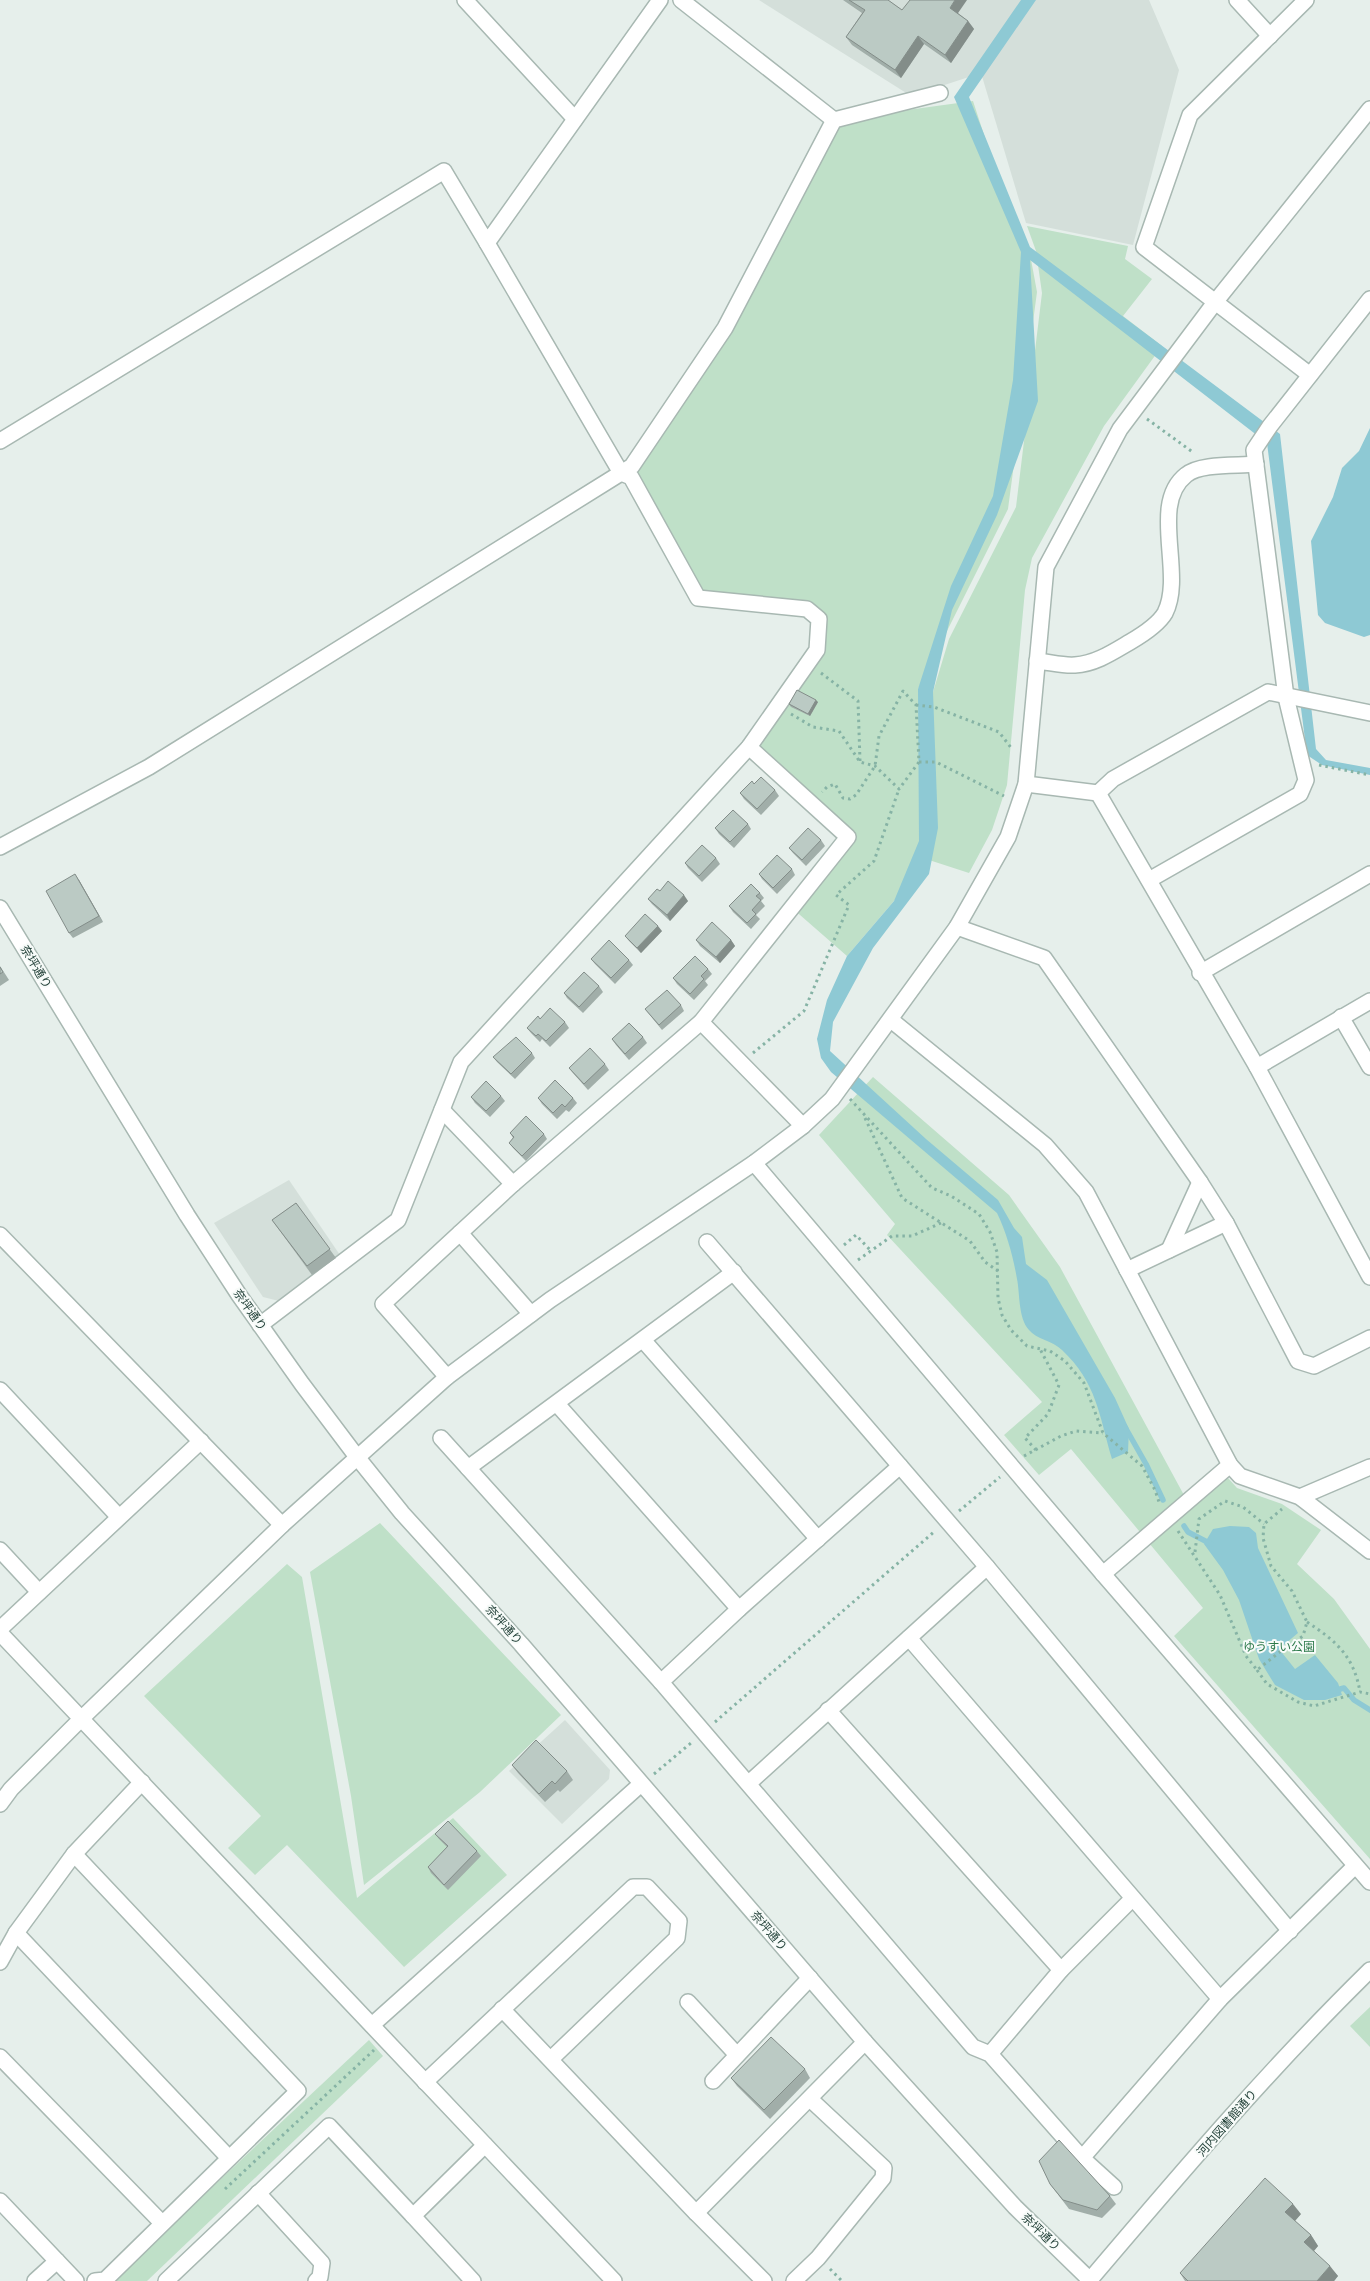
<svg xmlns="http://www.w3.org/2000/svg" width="1370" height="2281" viewBox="0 0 1370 2281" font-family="Rubik,'Noto Sans JP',sans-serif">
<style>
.built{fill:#d4dfda}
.green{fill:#bfe0c8}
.water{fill:#8ec9d4}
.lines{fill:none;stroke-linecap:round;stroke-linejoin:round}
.stream{stroke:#8ec9d4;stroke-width:5.5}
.minor-casing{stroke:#a8b8b2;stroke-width:18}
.tertiary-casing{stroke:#a8b8b2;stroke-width:18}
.path{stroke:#86b3a5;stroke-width:3;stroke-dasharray:2.5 4;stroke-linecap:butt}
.minor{stroke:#fff;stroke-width:15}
.tertiary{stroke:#fff;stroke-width:15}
.wall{fill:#a1aea9}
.shaded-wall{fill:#838d89}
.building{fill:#bbcac4;stroke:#838d89}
.labels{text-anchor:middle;stroke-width:4;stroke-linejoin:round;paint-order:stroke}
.street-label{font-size:12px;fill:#24423a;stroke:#f7fbf9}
.park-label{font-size:12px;fill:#2d7a4b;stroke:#f7fbf9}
</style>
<rect width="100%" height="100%" fill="#e6efeb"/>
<g class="built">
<polygon points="759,0 1149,0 1179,70 1133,245 1026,223 981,73 911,96"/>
<polygon points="289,1180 342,1258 279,1301 263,1297 214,1223"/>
<polygon points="565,1720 610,1770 609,1779 562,1824 509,1771"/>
</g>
<g class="green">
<polygon points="973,101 1001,187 1030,254 1037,292 1008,509 918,689 933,692 949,639 1016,507 1042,293 1036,251 1027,226 1128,246 1125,259 1152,279 1123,316 1162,346 1104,426 1032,558 1025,590 1007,785 992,830 969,873 929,860 847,956 792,908 848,837 749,747 807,663 819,619 698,598 632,466 725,328 834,120"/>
<polygon points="873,1077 1009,1195 1060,1267 1191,1508 1228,1478 1237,1488 1282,1504 1321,1530 1297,1564 1334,1599 1370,1649 1370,1859 1174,1636 1203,1608 1071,1449 1039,1475 1004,1435 1042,1402 887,1235 895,1224 819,1135"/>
<polygon points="380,1523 561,1715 480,1792 364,1885 351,1796 310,1572"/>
<polygon points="287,1564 302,1577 357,1898 453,1818 507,1875 404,1967 287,1845 255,1875 228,1848 261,1816 144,1696"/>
<polygon points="1370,2007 1370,2047 1350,2026"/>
<polygon points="369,2040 383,2056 147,2281 112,2281"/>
</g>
<g class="water">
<path d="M1021,0H1036L969,97L1030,247L1280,434L1316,749L1326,760L1370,768V775L1322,765L1307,755L1267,443L1030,260L1038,401L997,515L952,610L933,692L938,828L929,874L873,948L833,1022L830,1051L926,1139L998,1200L1014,1228L1022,1237L1026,1264L1047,1280L1115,1398L1129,1429L1128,1452L1112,1459C1099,1415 1097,1383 1062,1350C1053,1341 1036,1339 1029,1330C1018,1318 1020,1293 1017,1279C1013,1256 1007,1234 997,1213L831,1072L821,1058L817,1039L827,1000L847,956L894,901L919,841L918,689L951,586L993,496L1013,380L1021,252L954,97Z"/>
<polygon points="1370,428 1370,635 1364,637 1325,623 1318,615 1311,541 1333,497 1342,468 1359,451"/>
<polygon points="1230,1526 1249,1527 1256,1533 1258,1548 1298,1633 1279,1649 1295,1669 1315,1655 1338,1683 1342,1695 1325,1700 1304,1700 1275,1685 1259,1659 1239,1600 1223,1570 1204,1544 1213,1529"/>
</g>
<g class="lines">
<g class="stream">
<polyline points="1125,1427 1146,1464 1163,1500"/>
<polyline points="1184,1526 1188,1532 1211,1544"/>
<polyline points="1333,1691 1344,1688 1354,1700 1370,1710"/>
</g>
<defs>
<g id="minor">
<polyline points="465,0 575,119"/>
<polyline points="681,0 834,120"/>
<polyline points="1237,0 1270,36"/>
<polyline points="1306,0 1190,115 1144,247 1310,375"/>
<polyline points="0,441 444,171 487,243 660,0"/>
<path d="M1037,661C1049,662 1063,666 1075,665C1095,664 1113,652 1130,642C1142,635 1158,625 1165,613C1185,574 1149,504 1186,475C1200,463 1237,466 1256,464"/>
<polyline points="1026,784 1098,793"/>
<polyline points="1098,793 1257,1067 1370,1277"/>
<polyline points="1098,793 1113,779 1268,692 1370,713"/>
<polyline points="0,847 149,767 621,473 487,243"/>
<polyline points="1149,880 1300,794 1306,780 1286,697 1254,450 1270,426 1370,299"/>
<polyline points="957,927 1044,958 1200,1182 1226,1223 1298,1361 1314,1366 1370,1338"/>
<polyline points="1200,973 1370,874"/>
<polyline points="1341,1017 1370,1067"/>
<polyline points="891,1020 1045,1145 1086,1192 1230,1465 1240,1476 1300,1497 1370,1551"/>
<polyline points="701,1022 803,1126"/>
<polyline points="1257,1067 1370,1001"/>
<polyline points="442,1110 513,1184"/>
<polyline points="754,1163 1103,1574 1370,1882"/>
<polyline points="460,1233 531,1314"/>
<polyline points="0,1235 282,1525"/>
<polyline points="707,1242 987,1567 1290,1931"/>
<polyline points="1169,1250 1200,1182"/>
<polyline points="1127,1270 1226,1223"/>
<polyline points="260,1325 398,1220 461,1062 749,747 817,650 819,619 807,609 698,598 631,477 621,473 632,466 725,328 834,120 940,93"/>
<polyline points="643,1340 818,1539"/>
<polyline points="447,1377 383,1304 513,1184 701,1022 848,837 749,747"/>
<polyline points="0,1390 119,1517"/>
<polyline points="557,1404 739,1609"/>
<polyline points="441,1438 661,1682 973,2047 990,2054 1082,2158 1114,2187"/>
<polyline points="468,1468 734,1272"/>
<polyline points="1300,1497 1370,1467"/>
<polyline points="0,1550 39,1592"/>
<polyline points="1103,1574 1230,1465"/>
<polyline points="0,1629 201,1441"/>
<polyline points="0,1633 614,2281"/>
<polyline points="909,1638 1220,1999"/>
<polyline points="661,1682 739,1609 900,1466"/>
<polyline points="828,1710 1061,1970"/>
<polyline points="749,1783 987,1567"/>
<polyline points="74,1854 298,2091 105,2280 95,2281"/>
<polyline points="16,1933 229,2158"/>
<polyline points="0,1962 16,1933 74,1854 142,1782"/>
<polyline points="688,2002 737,2055"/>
<polyline points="502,2009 696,2213 764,2281"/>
<polyline points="372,2025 641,1784"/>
<polyline points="990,2054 1061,1970 1132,1899"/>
<polyline points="0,2057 162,2223"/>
<polyline points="713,2081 810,1978"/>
<polyline points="425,2082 633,1887 647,1887 679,1921 677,1938 551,2059"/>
<polyline points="1082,2158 1220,1999 1355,1866"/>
<polyline points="258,2193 322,2263 320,2277 316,2281"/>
<polyline points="0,2201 57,2261"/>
<polyline points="696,2213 865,2042"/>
<polyline points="35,2281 57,2261 76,2281"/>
<polyline points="166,2281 329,2126 413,2216"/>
<polyline points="473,2281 413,2216 485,2145"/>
<polyline points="794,2281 818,2258 883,2178 884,2168 810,2099"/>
</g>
<g id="tertiary">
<polyline points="0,908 187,1215 239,1295 302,1384 357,1457 402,1513 521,1644 865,2042 1015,2207 1090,2280"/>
<polyline points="0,1804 11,1789 81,1719 282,1525 447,1377 550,1300 754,1163 803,1126 832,1099 957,927 1008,837 1026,784 1046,567 1120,429 1216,301 1370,109"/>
<path d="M1089,2281C1179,2175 1270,2068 1370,1970"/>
</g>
</defs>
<use href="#minor" class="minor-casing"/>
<use href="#tertiary" class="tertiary-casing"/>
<g class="path">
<polyline points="1147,419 1194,453"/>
<polyline points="821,673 858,701 860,761"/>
<polyline points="916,705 934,707 999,732 1012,749"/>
<polyline points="791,714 813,727 839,731 860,762 875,766 899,789 919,762 916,705 903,691 879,736 875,766 856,795 850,799 843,798 835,784 827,787 822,792"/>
<polyline points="919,762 936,762 1004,796"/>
<polyline points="1319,765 1370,775"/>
<polyline points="753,1053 804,1011 849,905 836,895 874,861 899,789"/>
<polyline points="850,1099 932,1188 951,1196 979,1214 990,1232 997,1252 998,1298 1002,1315 1011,1330 1027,1346 1050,1351 1065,1361 1084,1383 1103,1433 1142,1466 1155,1490 1160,1505"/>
<polyline points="865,1118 902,1198 970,1241 985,1262 998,1271"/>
<polyline points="844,1245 856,1235 871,1251"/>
<polyline points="858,1260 892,1236 912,1236 941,1223"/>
<polyline points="1036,1450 1025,1438 1048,1414 1059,1385 1040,1349"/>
<polyline points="1024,1456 1061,1436 1076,1431 1103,1433"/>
<polyline points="959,1511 1000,1477"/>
<polyline points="1178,1531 1220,1595 1246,1656 1257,1670 1281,1651 1303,1636 1307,1622 1292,1591 1271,1566 1263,1538 1264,1524 1282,1509"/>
<polyline points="1195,1552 1199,1519 1225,1501 1243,1507 1264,1524"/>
<path d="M1307,1622C1336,1641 1354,1656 1360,1692"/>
<polyline points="1257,1670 1267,1684 1298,1702 1314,1706 1360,1692 1370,1694"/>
<polyline points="715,1722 935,1531"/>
<polyline points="654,1774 691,1743"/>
<polyline points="225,2189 374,2050"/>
<polyline points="830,2269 842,2281"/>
</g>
<use href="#minor" class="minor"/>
<use href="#tertiary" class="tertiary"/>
</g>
<g class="wall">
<polygon points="843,0 888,0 902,10 958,13 968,21 974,29 951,63 924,44 901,78 852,45 846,37 862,13"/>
<polygon points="818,702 810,716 791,707 789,704"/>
<polygon points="754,784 775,790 779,796 761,815 744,799 740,793"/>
<polygon points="748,824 751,829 734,848 719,834 715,828"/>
<polygon points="821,840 825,846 806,866 793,853 789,848"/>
<polygon points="716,858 720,864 702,882 688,868 685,863"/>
<polygon points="792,869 795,875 777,894 762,879 759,874"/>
<polygon points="79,880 103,922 73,938 69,933"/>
<polygon points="660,891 688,901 670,921 652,904 648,899"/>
<polygon points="760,893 764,898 761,901 765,906 756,915 760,919 751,929 733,912 729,906"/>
<polygon points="662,931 641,953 629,941 625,936"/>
<polygon points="696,940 731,940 735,946 720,963 700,946"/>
<polygon points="591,959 629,960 633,965 615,984 595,964"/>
<polygon points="0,966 9,980 0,986"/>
<polygon points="708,969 712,974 705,981 708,985 694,1000 677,984 673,978"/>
<polygon points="599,986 603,992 583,1013 567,998 564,993"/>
<polygon points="681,1005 684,1011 662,1030 645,1009"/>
<polygon points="540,1019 565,1022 569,1028 550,1047 542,1039 540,1042 531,1033 527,1028"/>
<polygon points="643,1037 647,1043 629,1060 616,1045 612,1039"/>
<polygon points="532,1053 535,1058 515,1079 497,1062 493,1057"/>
<polygon points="605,1064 609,1070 588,1090 573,1073 569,1068"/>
<polygon points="501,1096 505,1101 490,1117 475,1103 471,1097"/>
<polygon points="538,1098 573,1098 577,1103 569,1112 566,1110 557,1119 542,1104"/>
<polygon points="510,1133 544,1134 547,1139 526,1161 513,1148 509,1143 513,1138"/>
<polygon points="296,1203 336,1258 312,1275 272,1220"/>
<polygon points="512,1765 567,1771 573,1780 560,1792 558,1790 545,1802 518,1773"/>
<polygon points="435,1834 477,1851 481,1856 448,1890 431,1873 428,1867 447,1847 439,1839"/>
<polygon points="805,2069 810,2078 770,2119 737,2086 731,2078"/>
<polygon points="1050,2184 1110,2196 1116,2204 1102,2218 1069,2209"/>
<polygon points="1301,2214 1295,2221 1311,2235 1318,2246 1314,2251 1338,2276 1334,2281 1185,2281 1180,2273"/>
</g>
<g class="shaded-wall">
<polygon points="955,0 967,0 956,16 950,8"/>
<polygon points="968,21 974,29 951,63 945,55"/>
<polygon points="918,36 924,44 901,78 895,70"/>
<polygon points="816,700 818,702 810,716 808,714"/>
<polygon points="75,874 79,880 103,922 99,916"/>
<polygon points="684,895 688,901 670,921 667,915"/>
<polygon points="658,926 662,931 641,953 637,948"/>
<polygon points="731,940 735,946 720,963 716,957"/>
<polygon points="1293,2204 1301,2214 1293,2223 1285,2212"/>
<polygon points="1311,2235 1318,2246 1312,2253 1304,2242"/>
<polygon points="1330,2266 1338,2276 1334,2281 1317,2281"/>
</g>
<g class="building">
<polygon points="849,0 888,0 902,10 910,0 955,0 950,8 968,21 945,55 918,36 895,70 846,37 865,10"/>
<polygon points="797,690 816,700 808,714 789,704"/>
<polygon points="761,777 775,790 757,809 740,793 752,781 754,784"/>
<polygon points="733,810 748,824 730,842 715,828"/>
<polygon points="808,828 821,840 802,860 789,848"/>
<polygon points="702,845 716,858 699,876 685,863"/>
<polygon points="777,855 792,869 773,888 759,874"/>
<polygon points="75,874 99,916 69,933 46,891"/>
<polygon points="668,881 684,895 667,915 648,899 657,889 660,891"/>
<polygon points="751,884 760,893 756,896 761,900 752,910 756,914 747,923 729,906"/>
<polygon points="645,914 658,926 637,948 625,936"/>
<polygon points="712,922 731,940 716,957 696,940"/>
<polygon points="609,940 629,960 611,978 591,959"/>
<polygon points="695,956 708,969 701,976 704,979 690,994 673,978"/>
<polygon points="0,967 3,972 0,974"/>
<polygon points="584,972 599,986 579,1007 564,993"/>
<polygon points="667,990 681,1005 659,1025 645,1009"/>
<polygon points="550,1008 565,1022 546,1041 538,1034 536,1036 527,1028 538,1016 540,1019"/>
<polygon points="629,1023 643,1037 625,1054 612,1039"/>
<polygon points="516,1037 532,1053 511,1074 493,1057"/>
<polygon points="590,1048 605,1064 584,1084 569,1068"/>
<polygon points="555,1080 573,1098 565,1107 562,1104 553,1113 538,1098"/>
<polygon points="486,1081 501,1096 486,1111 471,1097"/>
<polygon points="526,1116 544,1134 522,1156 509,1143 514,1137 510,1133"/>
<polygon points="296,1203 330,1249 307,1266 272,1220"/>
<polygon points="536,1740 567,1771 555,1784 552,1781 539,1794 512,1765"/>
<polygon points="448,1821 477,1851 444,1885 428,1867 448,1846 435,1834"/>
<polygon points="771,2037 805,2069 764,2110 731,2078"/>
<polygon points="1059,2140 1110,2196 1097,2210 1063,2200 1050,2184 1039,2161"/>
<polygon points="1265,2178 1293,2204 1285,2212 1311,2235 1304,2242 1330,2266 1317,2281 1188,2281 1180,2273"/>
</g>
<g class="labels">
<g class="street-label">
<text transform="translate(36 967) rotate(59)" y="4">奈坪通り</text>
<text transform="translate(250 1310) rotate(55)" y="4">奈坪通り</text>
<text transform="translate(504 1625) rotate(48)" y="4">奈坪通り</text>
<text transform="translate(769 1931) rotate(49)" y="4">奈坪通り</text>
<text transform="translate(1227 2123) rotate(-49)" y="4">河内図書館通り</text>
<text transform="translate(1041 2232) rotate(44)" y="4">奈坪通り</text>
</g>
<g class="park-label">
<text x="1279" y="1651">ゆうすい公園</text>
</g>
</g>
</svg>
